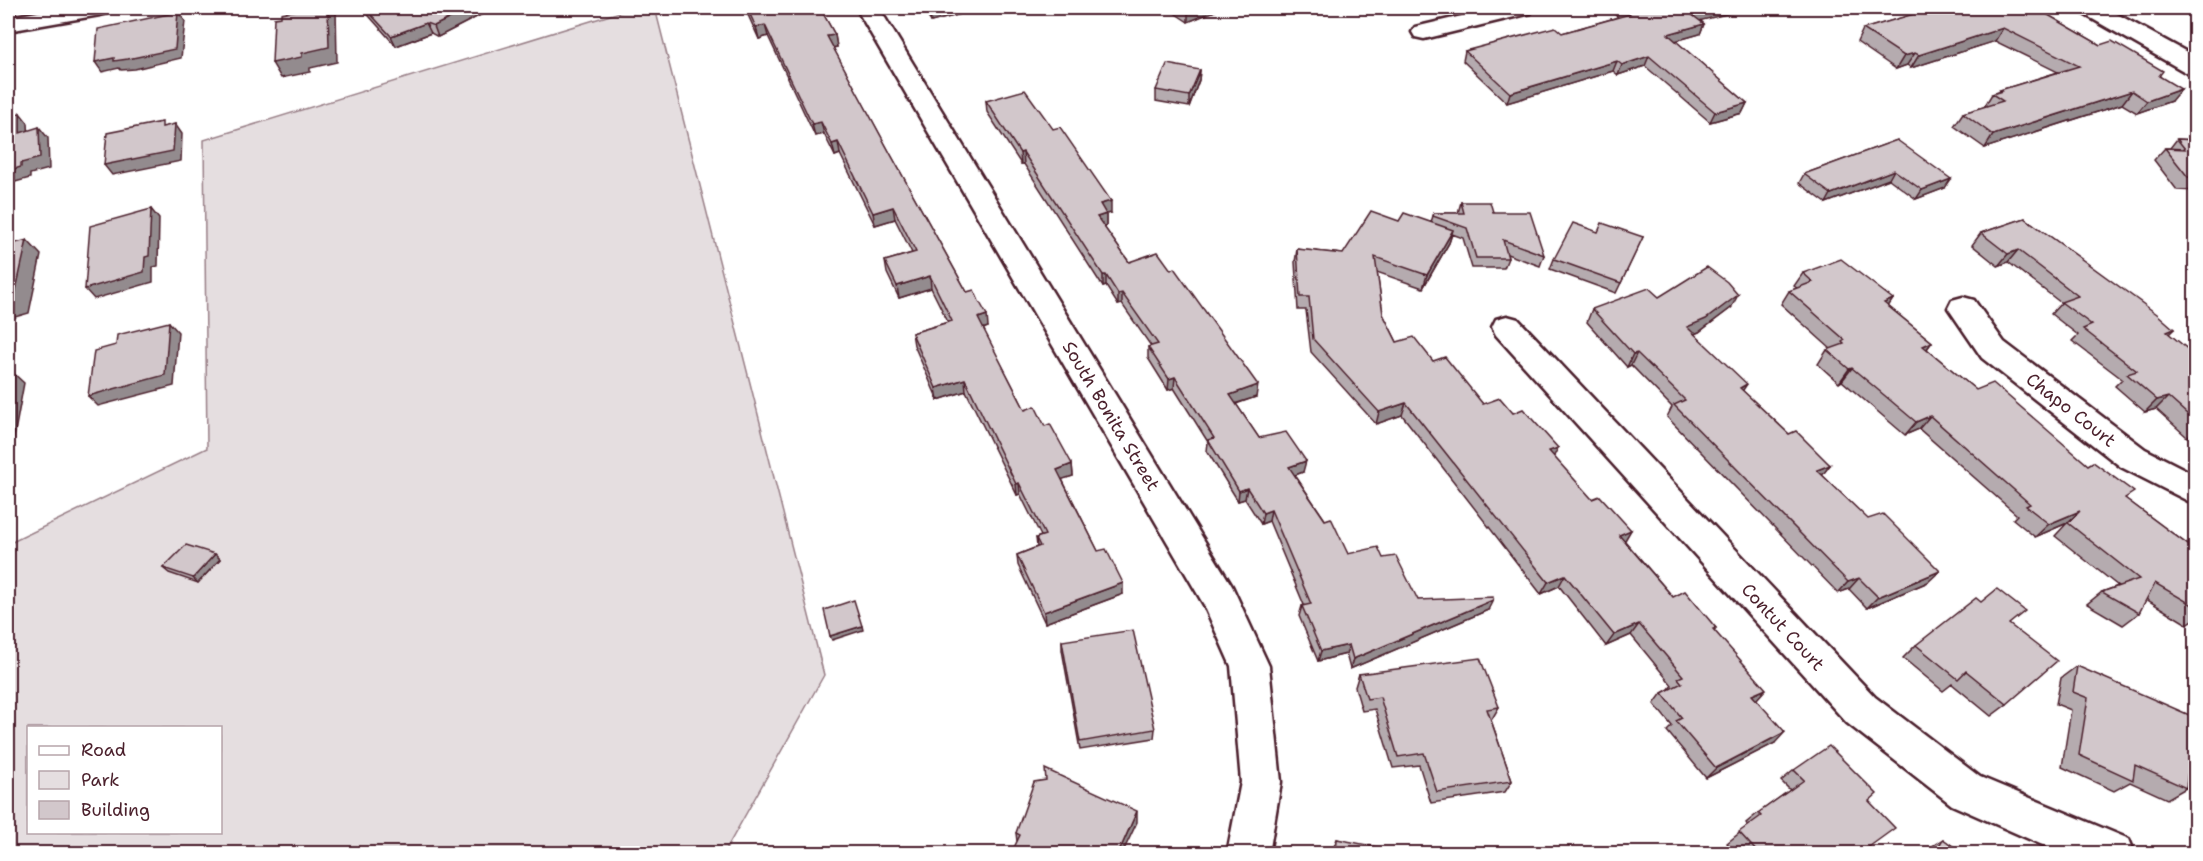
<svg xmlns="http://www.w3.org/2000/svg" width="2203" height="861" viewBox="0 0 2203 861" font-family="'Shantell Sans',sans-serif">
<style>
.green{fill:#e5dee0;stroke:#987e86;stroke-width:1.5;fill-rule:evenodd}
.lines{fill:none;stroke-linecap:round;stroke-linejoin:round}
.minor-casing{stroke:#4a1f2b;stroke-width:5}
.major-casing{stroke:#4a1f2b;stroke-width:5}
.minor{fill:#fff;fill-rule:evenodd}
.major{fill:#fff;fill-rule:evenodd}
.wall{fill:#b5abaf;stroke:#4a1f2b;stroke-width:1.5}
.shaded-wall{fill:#938b8e;stroke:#4a1f2b;stroke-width:1.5}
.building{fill:#d2c7cb;stroke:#4a1f2b;stroke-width:1.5}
.labels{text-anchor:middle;stroke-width:5;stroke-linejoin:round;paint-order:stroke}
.street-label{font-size:18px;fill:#4a1f2b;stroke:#fff}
</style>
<rect width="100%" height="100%" fill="#fff"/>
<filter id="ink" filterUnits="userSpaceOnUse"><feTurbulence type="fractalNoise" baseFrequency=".0167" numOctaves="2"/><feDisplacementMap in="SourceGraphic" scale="12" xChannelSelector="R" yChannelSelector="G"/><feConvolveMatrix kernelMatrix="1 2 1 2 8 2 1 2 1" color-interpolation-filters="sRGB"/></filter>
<g filter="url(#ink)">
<path class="green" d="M633,8H655L824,675L724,853L8,854V544L207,448L204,140ZM28,728H220V832H28Z"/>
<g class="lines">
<defs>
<g id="minor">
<polygon points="62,8 112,8 108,13 100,15 8,31 8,17"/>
<polygon points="856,8 879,8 1232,586 1269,666 1281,782 1269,854 1227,854 1241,782 1231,666 1204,605"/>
<polygon points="1496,8 1535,8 1531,13 1424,39 1415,37 1412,32 1415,27"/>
<polygon points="1963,297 1974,300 2004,342 2145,449 2196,475 2196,505 2121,467 1982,358 1948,308 1952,300"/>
<polygon points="1507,316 1518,319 1875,697 1980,777 2129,839 2135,854 2063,854 1952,805 1847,723 1496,335 1492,327 1496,319"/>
</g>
<polygon id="major" points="2078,8 2106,8 2196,57 2196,75 2187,73 2082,13"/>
</defs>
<use href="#minor" class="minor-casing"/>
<use href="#major" class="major-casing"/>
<use href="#minor" class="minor"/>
<use href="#major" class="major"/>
</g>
<g class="wall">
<polygon points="362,8 494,8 438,37 431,33 396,46"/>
<polygon points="746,8 820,8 835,35 837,47 833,48 890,153 967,292 988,327 983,329 1025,410 1045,426 1072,464 1073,476 1062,479 1098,551 1123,594 1045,623 1018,565 1017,555 1037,547 1036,538 1041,536 1020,494 1017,495 966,391 938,400 914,345 912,333 948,322 931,288 899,298 887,273 885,261 912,253 895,219 875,225 840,154 835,156 824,134 815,136 768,36 759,39 748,15"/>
<polygon points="922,8 969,8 969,12 931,22"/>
<polygon points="1167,8 1222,8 1188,22"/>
<polygon points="1616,8 1750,8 1700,20 1704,24 1700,34 1675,41 1747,103 1742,113 1710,122 1645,66 1618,75 1613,71 1507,103 1463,61 1465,51 1562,33 1618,17 1614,14"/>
<polygon points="1919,8 2036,8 2100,45 2160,76 2171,101 2137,113 2122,104 1985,148 1954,126 1963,113 1984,107 1992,94 1999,92 2000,90 2058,72 1995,41 1911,68 1907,65 1896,69 1857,42 1863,29 1924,11"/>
<polygon points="1200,70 1199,80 1189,107 1156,101 1156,90"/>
<polygon points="986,101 1111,213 1106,214 1106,226 1104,227 1129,262 1256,397 1236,404 1259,438 1303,472 1295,475 1348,554 1383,558 1418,600 1488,610 1350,669 1346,654 1318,661 1299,616 1302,606 1304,605 1269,521 1261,524 1245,499 1238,501 1207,451 1208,442 1174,388 1168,390 1148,358 1148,347 1151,346 1122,304 1118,305 1106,286 1103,287 1024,164 1021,164 987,112"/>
<polygon points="2177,139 2196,140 2196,191 2177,190 2154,160 2165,148 2170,148"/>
<polygon points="1897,140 1945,188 1916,199 1889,179 1826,203 1799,183 1804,174"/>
<polygon points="1461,202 1493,212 1544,255 1540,266 1507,254 1508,258 1504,268 1472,268 1463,238 1452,234 1449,243 1423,288 1377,272 1383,314 1397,342 1433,361 1483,404 1553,457 1673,597 1716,628 1714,631 1756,699 1775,743 1706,778 1667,731 1672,726 1654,704 1662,693 1669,689 1672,685 1631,635 1606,646 1559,586 1541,594 1402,415 1376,424 1311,352 1306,310 1298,310 1295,262 1297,249 1343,254 1399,221 1431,222 1434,213 1458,213"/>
<polygon points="2025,218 2174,329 2169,334 2196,356 2196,434 2187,437 2156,409 2145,412 2115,386 2122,379 2072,341 2078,335 2051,314 2061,303 2008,262 1998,266 1972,245 1981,233"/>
<polygon points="1598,232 1643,237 1616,293 1550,269 1554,259"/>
<polygon points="1803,273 1893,299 1888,306 1932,342 1927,349 1976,390 2126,499 2196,551 2196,618 2187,624 2146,599 2139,613 2123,625 2087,604 2102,592 2118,586 2055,536 2067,523 2035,537 2013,519 2017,515 1919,429 1905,435 1842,381 1839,383 1818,364 1827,350 1831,349 1781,304 1789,291 1797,288 1794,286"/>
<polygon points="1731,308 1699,332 1694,334 1743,391 1789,434 1830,465 1822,475 1928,582 1867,608 1849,589 1838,593 1667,417 1672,407 1631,365 1627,367 1587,322 1592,309"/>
<polygon points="215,554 220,559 198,583 169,573 163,568"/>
<polygon points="2009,624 2007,704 1991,716 1952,684 1943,691 1903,658 1916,645"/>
<polygon points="1062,641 1155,729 1154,738 1080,750 1062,650"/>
<polygon points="2077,666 2186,788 2167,799 2130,782 2114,791 2062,767 2071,710 2056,704 2061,678"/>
<polygon points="1359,674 1499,707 1492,719 1491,720 1512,781 1505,792 1431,803 1419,765 1393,768 1375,709 1362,711 1355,687"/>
<polygon points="1794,770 1869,801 1866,849 1871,854 1737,854 1727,843 1748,826 1746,823 1758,813 1790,790 1781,781"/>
<polygon points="1137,822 1017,841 1016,833"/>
<polygon points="1337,839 1397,854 1332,854 1333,849"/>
<polygon points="1943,839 1964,854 1925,854 1928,849"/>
</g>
<g class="shaded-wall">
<polygon points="8,8 24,8 8,11"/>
<polygon points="328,8 336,8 337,62 310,68 310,72 281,78 272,63 302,53"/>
<polygon points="470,8 494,8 438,37 434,26"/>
<polygon points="946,8 969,8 969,12 931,22 930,11"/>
<polygon points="1199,8 1222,8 1188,22 1188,12"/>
<polygon points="1716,8 1750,8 1687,24 1691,14"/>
<polygon points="178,12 185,21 181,58 135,69 121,70 119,68 102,72 95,62"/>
<polygon points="426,23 431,33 396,46 391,36"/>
<polygon points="1704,24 1700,34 1664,44 1668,34"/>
<polygon points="765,25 768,36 759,39 756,27"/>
<polygon points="2003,28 1995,41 1911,68 1919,55"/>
<polygon points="835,35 837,47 830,48 827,36"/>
<polygon points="1915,53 1907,65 1896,69 1904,56"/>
<polygon points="1649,56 1645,66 1618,75 1622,65"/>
<polygon points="1617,61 1613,71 1507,103 1510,93"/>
<polygon points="1200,70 1199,80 1189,107 1189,96"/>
<polygon points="2181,89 2171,101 2137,113 2147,101"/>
<polygon points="2132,91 2122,104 1985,148 1993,135"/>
<polygon points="1747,103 1742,113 1710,122 1715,112"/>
<polygon points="20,113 28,123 29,143 20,133"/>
<polygon points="821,122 824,134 815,136 812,124"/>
<polygon points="175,124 182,134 181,161 112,175 104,165"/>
<polygon points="39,127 48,138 49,169 30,174 30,178 8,184 8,171 21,163"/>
<polygon points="838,142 840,154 835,156 832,144"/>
<polygon points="1023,152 1024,164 1021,164 1020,153"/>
<polygon points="1894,170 1889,179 1826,203 1831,194"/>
<polygon points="1951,179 1945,188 1916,199 1922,190"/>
<polygon points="1111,201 1111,213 1100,216 1100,204"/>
<polygon points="893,207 895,219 875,225 873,213"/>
<polygon points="151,209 159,219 158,266 153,267 153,282 94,299 85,289 145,257"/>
<polygon points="1106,214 1106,226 1097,229 1097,217"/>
<polygon points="1453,230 1449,243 1423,288 1427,275"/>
<polygon points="27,240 41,255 29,313 8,319 8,300"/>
<polygon points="2018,250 2008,262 1998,266 2008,254"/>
<polygon points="1103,275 1106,275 1106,286 1103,287"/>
<polygon points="930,276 931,288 899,298 897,286"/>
<polygon points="1122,293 1122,304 1118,305 1118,294"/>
<polygon points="1738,295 1731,308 1699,332 1680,339 1687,327"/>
<polygon points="1893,299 1884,313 1884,303"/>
<polygon points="987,315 988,327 979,330 978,318"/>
<polygon points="169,322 178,332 174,386 98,406 88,396"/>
<polygon points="1932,342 1922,355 1923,346"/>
<polygon points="1637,353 1631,365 1627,367 1633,354"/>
<polygon points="1852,368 1842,381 1839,383 1849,369"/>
<polygon points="9,369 24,383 10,459 8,460 8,376"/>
<polygon points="1175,377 1174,388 1168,390 1169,379"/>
<polygon points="965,379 966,391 938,400 936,388"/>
<polygon points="1747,384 1739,396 1740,388"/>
<polygon points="1258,385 1256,397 1228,406 1230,395"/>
<polygon points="2168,397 2156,409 2145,412 2157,400"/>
<polygon points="1406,403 1402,415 1376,424 1379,412"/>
<polygon points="1930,416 1919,429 1905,435 1916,422"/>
<polygon points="2196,429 2196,434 2187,437"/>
<polygon points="1558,448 1552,460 1549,451"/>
<polygon points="1306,461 1303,472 1287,478 1289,467"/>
<polygon points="1072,464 1073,476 1057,481 1057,470"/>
<polygon points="1830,465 1821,477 1817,470"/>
<polygon points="1019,483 1020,494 1017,495 1016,484"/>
<polygon points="1247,488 1245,499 1238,501 1239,491"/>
<polygon points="1271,510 1269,521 1261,524 1263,513"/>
<polygon points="2080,511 2067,523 2035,537 2049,524"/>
<polygon points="1631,530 1624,542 1619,535"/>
<polygon points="215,554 220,559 198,583 193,578"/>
<polygon points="1940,571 1928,582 1867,608 1878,597"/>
<polygon points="1565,575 1559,586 1541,594 1548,582"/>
<polygon points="1859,578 1849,589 1838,593 1848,582"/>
<polygon points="1123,583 1123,594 1045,623 1044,612"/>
<polygon points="1493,600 1488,610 1350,669 1353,659"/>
<polygon points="1639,624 1631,635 1606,646 1614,635"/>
<polygon points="862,626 863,630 832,640 830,636"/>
<polygon points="1349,645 1346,654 1318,661 1321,651"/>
<polygon points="1766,689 1756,700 1752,695"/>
<polygon points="1785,732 1775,743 1706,778 1716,768"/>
<polygon points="1137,811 1137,822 1122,854 1118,854"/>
</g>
<g class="building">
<polygon points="303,8 328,8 329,47 302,53 302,57 272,63 274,18 281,17 281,13 303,9"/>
<polygon points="365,8 470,8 434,26 426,23 391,36"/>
<polygon points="747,8 820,8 835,35 827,36 890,153 967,292 974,290 979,301 987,315 978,318 1025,410 1035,406 1045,426 1050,424 1072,464 1057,470 1098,551 1106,549 1123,583 1044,612 1017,555 1040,546 1036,538 1045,535 1019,483 1016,484 965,379 936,388 912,333 952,321 930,276 897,286 885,261 916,252 893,207 873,213 838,142 832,144 821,122 812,124 765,25 756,27"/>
<polygon points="927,8 946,8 930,11"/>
<polygon points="1182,8 1199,8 1188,12"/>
<polygon points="1622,8 1716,8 1691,14 1704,24 1668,34 1747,103 1715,112 1649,56 1622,65 1617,61 1510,93 1465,51 1555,27 1562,33 1630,14"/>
<polygon points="1934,8 2036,8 2100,45 2112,41 2163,71 2159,76 2181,89 2147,101 2132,91 1993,135 1963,113 2003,101 1992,94 2002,91 2000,90 2079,66 2003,28 1919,55 1915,53 1904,56 1863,29"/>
<polygon points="178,12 175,49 128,59 114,61 114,58 95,62 98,29"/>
<polygon points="1167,64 1200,70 1189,96 1156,90"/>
<polygon points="1025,90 1053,129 1060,127 1111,201 1100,204 1106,214 1097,217 1129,262 1158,252 1171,270 1174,268 1258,385 1230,395 1259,438 1286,432 1306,461 1289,467 1325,520 1331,518 1348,554 1378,547 1383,558 1396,556 1418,600 1493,597 1493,600 1353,659 1349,645 1321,651 1302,606 1311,604 1271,510 1263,513 1247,488 1239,491 1208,440 1214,438 1175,377 1169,379 1148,347 1158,344 1122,293 1118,294 1106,275 1103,275 1023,152 1020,153 986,101"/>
<polygon points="20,113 20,133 39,127 40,158 21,163 21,167 8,171 8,116"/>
<polygon points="162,122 162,127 175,124 173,151 104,165 107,133"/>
<polygon points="2177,139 2196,140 2196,178 2188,177 2165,148 2185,149"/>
<polygon points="1897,140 1951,179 1922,190 1894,170 1831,194 1804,174"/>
<polygon points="1461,202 1490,202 1493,212 1530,212 1544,255 1503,240 1508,258 1476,258 1467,228 1433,216 1434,213 1464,213"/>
<polygon points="151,209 149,256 145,257 144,272 85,289 90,226"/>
<polygon points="1371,211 1399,221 1404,213 1453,230 1427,275 1375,257 1383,314 1397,342 1414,337 1433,361 1445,357 1483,404 1500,398 1513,413 1523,409 1558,448 1549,451 1592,499 1600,496 1631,530 1619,535 1673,597 1685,591 1716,628 1713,629 1766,689 1752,695 1785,732 1716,768 1676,721 1682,718 1662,693 1682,683 1678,678 1683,676 1639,624 1614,635 1565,575 1548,582 1406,403 1379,412 1313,339 1309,297 1300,297 1297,249 1343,254"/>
<polygon points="2025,218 2157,314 2174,329 2167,332 2196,356 2196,422 2168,397 2157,400 2127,374 2137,371 2083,329 2092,325 2061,302 2078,296 2018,250 2008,254 1981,233"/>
<polygon points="1573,223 1598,232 1602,223 1643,237 1621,283 1554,259"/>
<polygon points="27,240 14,299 8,300 8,245"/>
<polygon points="1841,259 1893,299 1884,303 1932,342 1923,346 1976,390 1993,383 2088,465 2093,462 2134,492 2125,498 2196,551 2196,607 2155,583 2139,613 2102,592 2139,579 2068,523 2080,511 2049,524 2026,506 2030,504 1930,416 1916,422 1852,368 1849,369 1827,350 1844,344 1842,342 1845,340 1789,291 1813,282 1803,273"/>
<polygon points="1707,267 1727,282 1738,295 1706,319 1687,327 1747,384 1740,388 1789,434 1796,431 1830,465 1817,470 1868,519 1883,514 1940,571 1878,597 1859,578 1848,582 1674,405 1685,400 1637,353 1633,354 1592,309 1649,288 1659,297"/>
<polygon points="169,322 165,375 88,396 94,351 116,345 117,335"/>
<polygon points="186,545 215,554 193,578 163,568"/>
<polygon points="1997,589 2025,611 2009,624 2057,661 2007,704 1966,671 1958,679 1916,645 1976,598 1981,602"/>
<polygon points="854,600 862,626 830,636 824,610"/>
<polygon points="1133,630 1155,729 1080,742 1062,641"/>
<polygon points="1480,658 1499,707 1487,709 1512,781 1437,792 1424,753 1398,757 1380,697 1367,699 1359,674"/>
<polygon points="2077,666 2194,717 2186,788 2135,765 2133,780 2079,755 2088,698 2073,692"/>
<polygon points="1829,746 1877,794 1869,801 1895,828 1866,849 1871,854 1759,854 1739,832 1761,816 1758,813 1804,780 1794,770"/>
<polygon points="1045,769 1137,811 1118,854 1011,854 1020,835 1016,833 1034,782 1046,780"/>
<polygon points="1337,839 1397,851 1397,854 1336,854"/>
<polygon points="1943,839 1964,854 1934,854"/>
</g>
</g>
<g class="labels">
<g class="street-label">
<text transform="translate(2071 410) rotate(38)" y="6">Chapo Court</text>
<text transform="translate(1111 416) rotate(59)" y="6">South Bonita Street</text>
<text transform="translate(1783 627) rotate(47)" y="6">Contut Court</text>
</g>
</g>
<rect width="2203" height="861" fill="none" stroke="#fff" stroke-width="30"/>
<rect x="15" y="15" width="2173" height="831" fill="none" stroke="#4a1f2b" stroke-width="2" filter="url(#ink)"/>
<rect x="27" y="726" width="195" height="108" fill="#ffffff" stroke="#b7a5aa" stroke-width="1.5"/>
<rect x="39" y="746" width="30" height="9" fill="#ffffff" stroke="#b7a5aa" stroke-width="1.5"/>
<text x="81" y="756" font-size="18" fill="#4a1f2b">Road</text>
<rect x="39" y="771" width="30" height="18" fill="#e5dee0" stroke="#b7a5aa" stroke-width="1.5"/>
<text x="81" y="786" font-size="18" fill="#4a1f2b">Park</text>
<rect x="39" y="801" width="30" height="18" fill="#d2c7cb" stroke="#b7a5aa" stroke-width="1.5"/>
<text x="81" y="816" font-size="18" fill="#4a1f2b">Building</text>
</svg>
